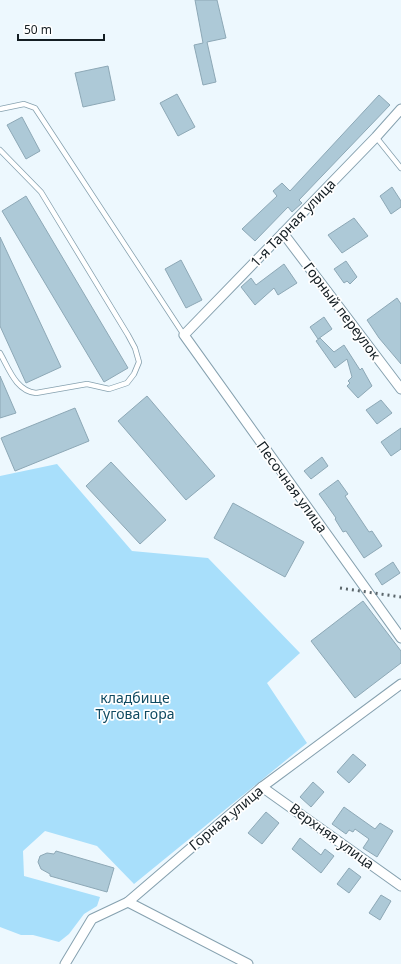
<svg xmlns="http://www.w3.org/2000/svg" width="401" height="964" viewBox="0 0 401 964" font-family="'Noto Sans',sans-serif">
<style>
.green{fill:#a8dffb}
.building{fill:#adc9d7;stroke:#8da8b6}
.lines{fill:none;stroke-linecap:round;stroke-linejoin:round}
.service-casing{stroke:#86a1af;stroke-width:6}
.minor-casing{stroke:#86a1af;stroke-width:11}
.service{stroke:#fff;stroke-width:4.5}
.minor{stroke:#fff;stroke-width:9}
.rail{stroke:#5b666b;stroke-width:3;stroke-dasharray:2 4;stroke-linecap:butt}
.labels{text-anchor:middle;stroke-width:3.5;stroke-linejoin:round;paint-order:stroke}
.street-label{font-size:14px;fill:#141e23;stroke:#fff}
.park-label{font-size:14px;fill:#0f4a61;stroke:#fff}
</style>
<rect width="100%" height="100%" fill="#edf8fe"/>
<polygon class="green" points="57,464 132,551 208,558 300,653 267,683 307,743 134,884 97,846 45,831 23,851 24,876 100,897 97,906 84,914 69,934 59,942 33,935 21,935 0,927 0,476"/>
<g class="building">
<polygon points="195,0 217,0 226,38 207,42 216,82 203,85 194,45 203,43"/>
<polygon points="108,66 115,100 83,107 75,73"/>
<polygon points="177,94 195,127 178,136 160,103"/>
<polygon points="379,95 390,105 299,200 302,203 292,212 288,207 255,241 242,229 277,196 273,191 282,183 290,191"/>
<polygon points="22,117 40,151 26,159 7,125"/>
<polygon points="392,187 401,201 401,207 391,214 380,196"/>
<polygon points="26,196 128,368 104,382 2,211"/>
<polygon points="354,218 368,236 342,253 328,235"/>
<polygon points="0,237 61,367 26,383 0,326"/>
<polygon points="181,260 202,300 186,308 165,269"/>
<polygon points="346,261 357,277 350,284 347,281 344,283 334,269"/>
<polygon points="284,264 297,283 278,295 274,288 255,305 241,287 251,278 256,285"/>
<polygon points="397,298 401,304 401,364 379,338 367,320"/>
<polygon points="324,317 332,329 318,339 310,327"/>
<polygon points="320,338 334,352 344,345 360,370 362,368 372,386 358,398 347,386 350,383 348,381 352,377 347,359 335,368 316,341"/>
<polygon points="0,376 16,413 0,418"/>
<polygon points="147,396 215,476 186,500 118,421"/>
<polygon points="381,400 392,413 377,424 366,410"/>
<polygon points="75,408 89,441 15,471 1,438"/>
<polygon points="401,428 401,449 391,456 381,442"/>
<polygon points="322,457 328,466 311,479 304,471"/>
<polygon points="111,462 166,520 140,544 86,486"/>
<polygon points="338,480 348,494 345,496 369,532 372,531 382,546 364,558 346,531 343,532 335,519 336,518 319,494"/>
<polygon points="233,503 304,542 285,577 214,538"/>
<polygon points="393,562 400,573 382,585 375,574"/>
<polygon points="363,601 401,651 401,663 355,698 311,641"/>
<polygon points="353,754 366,765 349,783 337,772"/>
<polygon points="313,782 324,792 311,807 300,797"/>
<polygon points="344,807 375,829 380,823 393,831 377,857 363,848 369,839 355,829 353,832 349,830 346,834 332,824"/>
<polygon points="266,812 279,823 262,844 248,833"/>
<polygon points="300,838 321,855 325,849 334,856 321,873 292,849"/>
<polygon points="56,851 114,868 107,892 50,876 50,874 41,869 38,862 40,856 47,853 54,854"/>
<polygon points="349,868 361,877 349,893 337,884"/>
<polygon points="381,895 391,901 380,920 369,913"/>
</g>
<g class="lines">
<defs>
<g id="service">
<polyline points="0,109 24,104 35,108 184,335"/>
<polyline points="376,137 401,168"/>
<path d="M0,150L41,192L128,335L135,348L139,362L134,374L127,383L109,389L87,384L36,393C16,391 9,369 0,353"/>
</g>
<g id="minor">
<polyline points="401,109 376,137 184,335 401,638"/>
<polyline points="283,233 401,389"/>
<polyline points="262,787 401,886"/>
<polyline points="128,902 248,964"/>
<polyline points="65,964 92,919 128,902 262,787 401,684"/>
</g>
</defs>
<use href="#service" class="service-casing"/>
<use href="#minor" class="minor-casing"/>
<use href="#service" class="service"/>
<use href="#minor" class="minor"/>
<polyline class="rail" points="340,588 401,597"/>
</g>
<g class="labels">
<g class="street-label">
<text transform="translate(293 223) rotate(-46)" y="5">1-я Тарная улица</text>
<text transform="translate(342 311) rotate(53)" y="5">Горный переулок</text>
<text transform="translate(292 487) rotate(54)" y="5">Песочная улица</text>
<text transform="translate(226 818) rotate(-40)" y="5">Горная улица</text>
<text transform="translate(332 836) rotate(36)" y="5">Верхняя улица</text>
</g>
<g class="park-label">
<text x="135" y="703">кладбище<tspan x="135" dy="16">Тугова гора</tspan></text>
</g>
</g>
<path d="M18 34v6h86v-6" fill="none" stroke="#141e23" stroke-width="2"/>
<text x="24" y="34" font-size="12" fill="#141e23" stroke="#ffffff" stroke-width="3" paint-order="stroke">50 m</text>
</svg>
